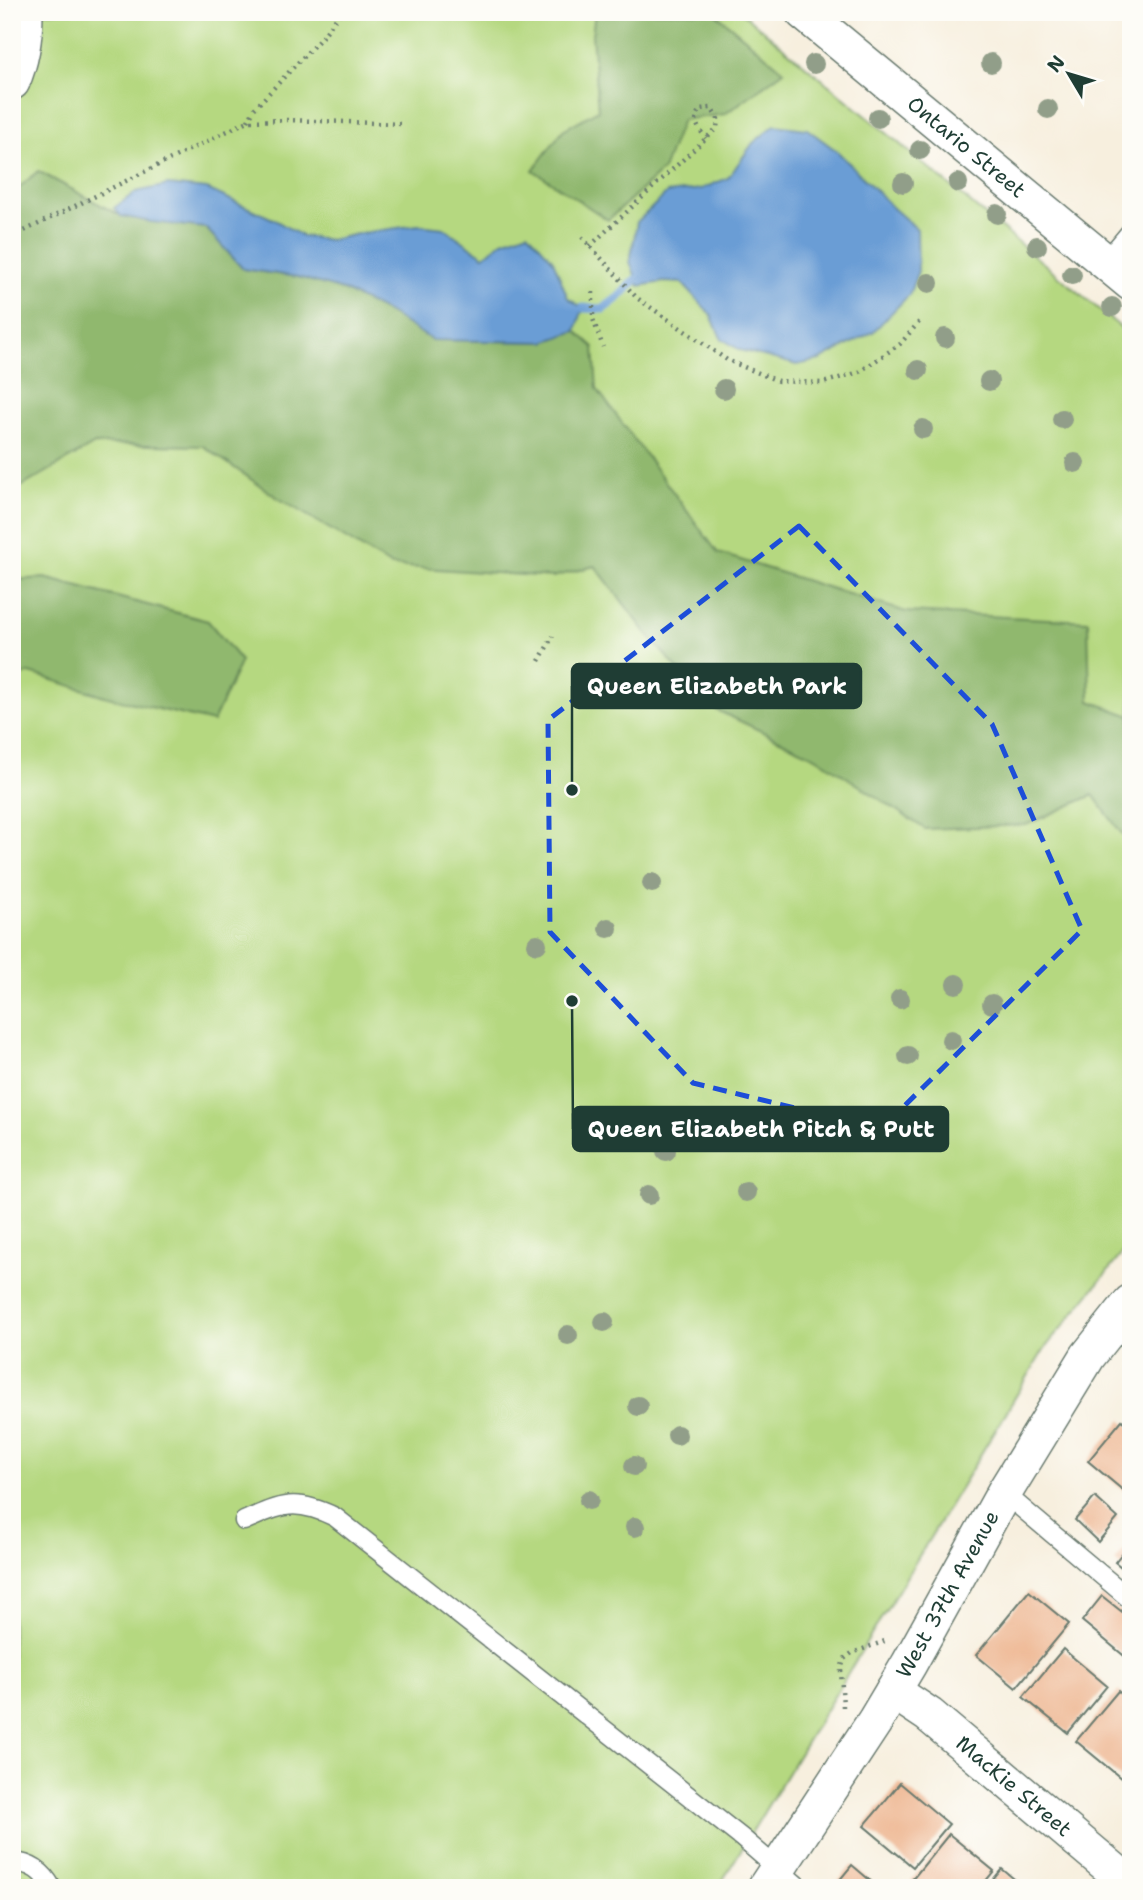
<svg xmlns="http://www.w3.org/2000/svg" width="1143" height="1900" viewBox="0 0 1143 1900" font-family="'Shantell Sans',sans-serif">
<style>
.green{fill:#b5d880;stroke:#6a8a5a;stroke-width:2}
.forest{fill:#90b86e;stroke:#587a51;stroke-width:2}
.water{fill:#6b9dd5;stroke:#456d84;stroke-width:2}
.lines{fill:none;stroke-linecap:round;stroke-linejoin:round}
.stream{stroke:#6b9dd5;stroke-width:9}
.building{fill:#eeb691}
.lane-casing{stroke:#6b7b70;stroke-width:21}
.street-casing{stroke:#6b7b70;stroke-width:38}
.path{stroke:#6b7b70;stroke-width:4.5;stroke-dasharray:2 5;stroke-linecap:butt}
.lane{stroke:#fff;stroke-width:18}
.street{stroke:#fff;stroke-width:35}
.tree{fill:#919e89}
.marked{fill:none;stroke:#1d4ed8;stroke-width:5;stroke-dasharray:14 9;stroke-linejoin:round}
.labels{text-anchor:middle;stroke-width:5;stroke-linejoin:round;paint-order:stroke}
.street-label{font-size:21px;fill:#1f3d34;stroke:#fdfcf7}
.leader{fill:none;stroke:#1f3d34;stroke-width:2.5}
.callout-dot{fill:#1f3d34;stroke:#fdfcf7;stroke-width:2.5}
.callout{fill:#1f3d34;stroke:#1f3d34;stroke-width:2.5}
.callout-label{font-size:23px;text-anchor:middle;font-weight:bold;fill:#fff}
</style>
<rect width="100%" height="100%" fill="#fdfcf7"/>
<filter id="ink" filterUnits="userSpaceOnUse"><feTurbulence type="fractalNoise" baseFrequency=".0143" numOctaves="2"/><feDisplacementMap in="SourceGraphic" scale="14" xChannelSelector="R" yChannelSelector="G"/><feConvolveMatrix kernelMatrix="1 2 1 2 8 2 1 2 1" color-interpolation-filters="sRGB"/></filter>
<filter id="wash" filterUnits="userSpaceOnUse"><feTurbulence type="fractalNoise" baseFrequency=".00686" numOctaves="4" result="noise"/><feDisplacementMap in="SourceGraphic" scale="28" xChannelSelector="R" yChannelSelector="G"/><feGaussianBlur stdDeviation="1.57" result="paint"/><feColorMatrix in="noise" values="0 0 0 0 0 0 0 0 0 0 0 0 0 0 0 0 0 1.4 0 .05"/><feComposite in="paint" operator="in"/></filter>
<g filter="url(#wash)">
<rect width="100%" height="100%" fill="#f7efde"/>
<polygon class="green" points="12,12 741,12 1131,336 1131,1243 1045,1348 718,1888 12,1888"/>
<g class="forest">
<polygon points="595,12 714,12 784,71 725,114 682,120 663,170 608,220 533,170 563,130 598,110 592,35"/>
<polygon points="38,171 121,216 206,228 243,269 298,277 343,290 389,313 432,340 544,342 576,331 594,347 597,389 718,553 906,612 1088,621 1090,701 1131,716 1131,846 1093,795 1026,825 925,829 816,757 712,708 652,640 595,566 553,577 392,566 278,498 203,446 95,444 12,492 12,194"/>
<polygon points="45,578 208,621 241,661 213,722 108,697 30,673 12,678 12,580"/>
</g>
<g class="water">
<polygon points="775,125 807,129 837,151 893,208 917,229 918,271 909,295 873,332 820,360 797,365 740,350 721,338 711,315 682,283 664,282 639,286 630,262 637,222 667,193 701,189 728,178 753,143"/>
<polygon points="168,185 207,189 273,219 302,236 330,240 362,233 418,225 444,228 484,256 503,241 528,232 553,260 568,298 583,308 576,331 544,342 432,340 389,313 343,290 298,277 243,269 206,228 151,222 121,216 114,208 136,192"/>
</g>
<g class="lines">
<polyline class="stream" points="583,308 603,309 619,297 636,279"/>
</g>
<g id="blocks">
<g class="building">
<polygon points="1122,1420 1131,1427 1131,1497 1088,1461"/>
<polygon points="1095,1497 1118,1518 1098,1542 1075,1520"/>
<polygon points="1131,1542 1131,1575 1115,1562"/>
<polygon points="1029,1591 1069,1624 1016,1688 976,1655"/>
<polygon points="1102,1596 1131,1619 1131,1655 1128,1659 1082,1621"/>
<polygon points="1063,1649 1107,1686 1068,1733 1023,1697"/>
<polygon points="1118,1691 1131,1702 1131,1768 1122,1779 1076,1741"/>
<polygon points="900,1783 949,1824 913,1867 864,1826"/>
<polygon points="949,1834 994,1871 980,1888 918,1888 911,1881"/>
<polygon points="852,1865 879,1888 833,1888"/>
<polygon points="1002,1869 1025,1888 986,1888"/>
</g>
</g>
</g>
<g filter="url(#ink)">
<use href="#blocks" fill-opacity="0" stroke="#6b7b70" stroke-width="2"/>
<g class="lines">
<defs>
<g id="lane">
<polyline points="1105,262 1131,231"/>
<polyline points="1004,1493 1131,1600"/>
<path d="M244,1521C282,1504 296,1498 335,1517L742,1838L800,1888"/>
<path d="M12,1862C31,1863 43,1871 52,1888"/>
</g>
<g id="street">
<path id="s1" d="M803,12L1131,283"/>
<path d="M12,82C22,59 25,37 25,12"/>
<path id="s2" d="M893,1691L929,1715L1131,1885"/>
<path id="s3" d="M765,1888L875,1721L909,1664L1004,1493L1088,1356L1131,1302"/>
</g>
</defs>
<use href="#lane" class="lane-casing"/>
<use href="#street" class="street-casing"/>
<g class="path">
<polyline points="248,121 254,109 322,37 341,12"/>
<polyline points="12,237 248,121 289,120 403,124"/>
<polyline points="582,237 637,298 727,360 778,381 823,383 859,372 900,344 920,321"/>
<path d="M590,246L717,128L718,119L711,108L700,109C692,121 698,128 706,138"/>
<polyline points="593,292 593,319 603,347"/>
<polyline points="539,661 553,636"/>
<polyline points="843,1707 841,1670 844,1659 852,1653 885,1641"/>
</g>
<use href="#lane" class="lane"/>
<use href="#street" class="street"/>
</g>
<g class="tree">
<circle cx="991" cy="63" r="10"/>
<circle cx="814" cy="64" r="10"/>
<circle cx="1048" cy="109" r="10"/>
<circle cx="878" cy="118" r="10"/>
<circle cx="920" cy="150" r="10"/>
<circle cx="903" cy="183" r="10"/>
<circle cx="958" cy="183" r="10"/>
<circle cx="997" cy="214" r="10"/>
<circle cx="1037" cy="246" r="10"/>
<circle cx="1072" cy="275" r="10"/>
<circle cx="929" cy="283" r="10"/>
<circle cx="1112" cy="307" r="10"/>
<circle cx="945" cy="338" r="10"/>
<circle cx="918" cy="370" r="10"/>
<circle cx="989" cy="381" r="10"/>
<circle cx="724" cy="389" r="10"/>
<circle cx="1062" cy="419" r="10"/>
<circle cx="923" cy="429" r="10"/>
<circle cx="1075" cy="463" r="10"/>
<circle cx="652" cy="883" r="10"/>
<circle cx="608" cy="928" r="10"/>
<circle cx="537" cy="944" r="10"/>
<circle cx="956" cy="984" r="10"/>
<circle cx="900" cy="999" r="10"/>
<circle cx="992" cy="1004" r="10"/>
<circle cx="951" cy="1040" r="10"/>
<circle cx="908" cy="1056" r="10"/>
<circle cx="666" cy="1151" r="10"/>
<circle cx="746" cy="1192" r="10"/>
<circle cx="649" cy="1195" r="10"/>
<circle cx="604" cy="1322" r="10"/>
<circle cx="568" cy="1335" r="10"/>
<circle cx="638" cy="1406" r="10"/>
<circle cx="677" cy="1435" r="10"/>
<circle cx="634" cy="1466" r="10"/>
<circle cx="589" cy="1500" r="10"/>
<circle cx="635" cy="1527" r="10"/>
</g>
</g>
<path class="marked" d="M799,526L992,724L1082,930L881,1129L693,1083L550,932L548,720Z"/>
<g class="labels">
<g class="street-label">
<text dy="7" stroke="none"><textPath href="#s1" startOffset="212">Ontario Street</textPath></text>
<text dy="7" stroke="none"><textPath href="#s3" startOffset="346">West 37th Avenue</textPath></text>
<text dy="7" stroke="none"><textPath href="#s2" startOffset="154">MacKie Street</textPath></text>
</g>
</g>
<path class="leader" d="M572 790L572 686M572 1001L573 1129"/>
<g class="callout-dot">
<circle cx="572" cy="790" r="7"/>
<circle cx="572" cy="1001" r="7"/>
</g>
<g class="callout">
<rect x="572" y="664" width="289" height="44" rx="7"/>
<rect x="573" y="1107" width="375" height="44" rx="7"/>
</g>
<g class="callout-label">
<text x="717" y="694">Queen Elizabeth Park</text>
<text x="761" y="1137">Queen Elizabeth Pitch &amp; Putt</text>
</g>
<rect width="1143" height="1900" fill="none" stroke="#fdfcf7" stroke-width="42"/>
<g transform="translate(1069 74) rotate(308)" stroke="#fdfcf7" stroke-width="5" paint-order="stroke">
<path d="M0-5L12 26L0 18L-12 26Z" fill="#1f3d34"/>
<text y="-10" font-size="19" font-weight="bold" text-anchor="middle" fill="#1f3d34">N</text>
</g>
</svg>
